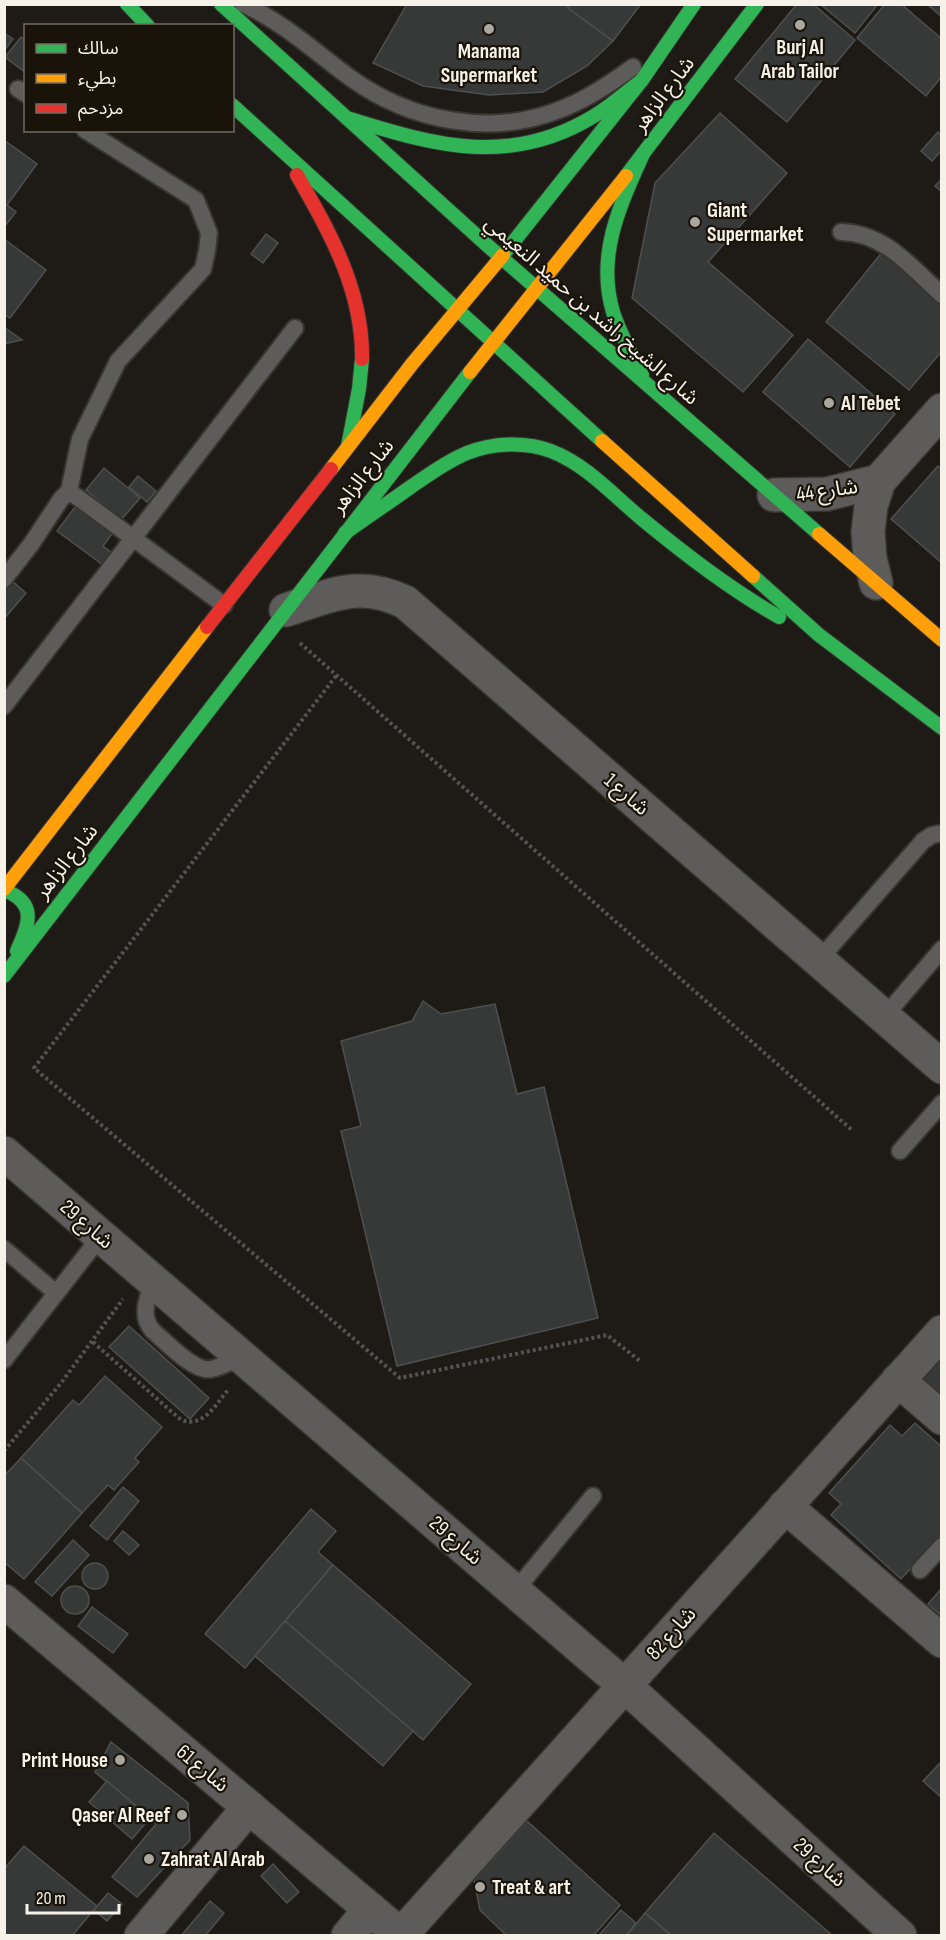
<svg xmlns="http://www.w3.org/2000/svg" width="946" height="1940" viewBox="0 0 946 1940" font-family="'Sofia Sans Condensed','Noto Sans Arabic',sans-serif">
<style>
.building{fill:#373938;stroke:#4e4f4f;stroke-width:1.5}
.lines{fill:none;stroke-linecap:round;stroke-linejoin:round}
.lane-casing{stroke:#373530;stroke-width:20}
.street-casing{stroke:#373530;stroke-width:36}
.fast-casing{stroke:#373530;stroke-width:16}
.slow-casing{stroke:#373530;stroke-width:16}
.jam-casing{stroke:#373530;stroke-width:16}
.path{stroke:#555351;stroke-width:4;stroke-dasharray:3 3;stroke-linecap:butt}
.lane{stroke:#5d5c5a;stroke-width:16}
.street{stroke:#5d5c5a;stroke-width:33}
.fast{stroke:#30b455;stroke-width:14}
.slow{stroke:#ff9f0a;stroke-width:14}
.jam{stroke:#e5322d;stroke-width:14}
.poi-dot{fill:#aaa7a0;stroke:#191309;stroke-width:2}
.labels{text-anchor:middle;stroke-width:4.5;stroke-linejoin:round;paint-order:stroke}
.poi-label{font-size:21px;font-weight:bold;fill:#f6f2ea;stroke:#191309;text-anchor:start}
.street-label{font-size:21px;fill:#f6f2ea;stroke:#191309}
</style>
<rect width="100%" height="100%" fill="#1e1b16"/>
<g class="building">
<polygon points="407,4 563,4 613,41 587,66 543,92 489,95 423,86 373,63"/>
<polygon points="571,4 641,4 613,41 568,8"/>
<polygon points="797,4 813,4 855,40 787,122 735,79"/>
<polygon points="820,4 878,4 855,33"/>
<polygon points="885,4 901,4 942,39 942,76 926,96 857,38"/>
<polygon points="927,4 942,4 942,17"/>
<polygon points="4,33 13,39 4,51"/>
<polygon points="21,37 26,41 26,73 5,57"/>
<polygon points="720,113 787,173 708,262 793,335 743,392 632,298 655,183"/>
<polygon points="938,132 942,136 942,150 932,161 921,151"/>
<polygon points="4,140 37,164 7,205 16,212 4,227"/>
<polygon points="942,179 942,192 935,186"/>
<polygon points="266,234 278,243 263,263 251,254"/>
<polygon points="4,239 46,270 10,318 4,314"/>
<polygon points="883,251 942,304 942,351 909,390 826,322"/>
<polygon points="4,327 22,340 4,344"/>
<polygon points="808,339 895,414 850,467 763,392"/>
<polygon points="938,466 942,469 942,563 891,519"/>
<polygon points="104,468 140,498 121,520 86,490"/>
<polygon points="138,476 156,491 147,502 129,487"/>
<polygon points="75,507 112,534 103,546 112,553 103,565 57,531"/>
<polygon points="11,580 26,593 4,619 4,588"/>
<polygon points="423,1001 441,1014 495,1004 517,1094 544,1087 598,1318 397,1366 341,1131 361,1126 341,1041 412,1021"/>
<polygon points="129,1326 209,1398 190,1419 109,1347"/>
<polygon points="942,1357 942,1415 913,1389"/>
<polygon points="105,1376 162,1427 135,1458 139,1462 114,1490 108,1485 82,1513 21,1458 73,1400 79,1405"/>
<polygon points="915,1423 942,1447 942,1534 901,1579 831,1515 841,1504 829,1493 890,1425 902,1436"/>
<polygon points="21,1458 82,1513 24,1579 4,1562 4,1476"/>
<polygon points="123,1487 139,1501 107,1540 90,1526"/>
<polygon points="311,1509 336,1531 318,1552 333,1565 245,1668 205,1634"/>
<polygon points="123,1531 139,1545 129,1555 114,1541"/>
<polygon points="73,1540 89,1555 52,1596 35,1582"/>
<circle cx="95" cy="1576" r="13"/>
<polygon points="333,1565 471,1684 423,1740 285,1621"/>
<circle cx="75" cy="1600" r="14"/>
<polygon points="942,1588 942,1616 928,1604"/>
<polygon points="92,1607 128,1634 113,1653 78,1626"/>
<polygon points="285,1621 413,1731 383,1766 255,1656"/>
<polygon points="111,1742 188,1803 190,1840 137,1897 112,1877 156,1824 95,1772"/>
<polygon points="942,1761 942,1798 923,1781"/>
<polygon points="107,1781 150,1818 132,1839 89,1802"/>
<polygon points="527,1821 620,1905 593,1936 507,1936 480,1910 474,1880"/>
<polygon points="714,1833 833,1936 672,1936 645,1913"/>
<polygon points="24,1846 97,1906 72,1936 4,1936 4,1869"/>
<polygon points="273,1864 299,1892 287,1903 261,1876"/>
<polygon points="108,1893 122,1904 107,1921 94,1910"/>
<polygon points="210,1901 224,1913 205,1936 181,1936"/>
<polygon points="621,1910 636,1923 626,1936 602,1936 600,1934"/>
<polygon points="645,1913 672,1936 626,1936"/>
</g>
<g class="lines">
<defs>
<g id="lane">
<path d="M243,4C285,23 316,53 352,79C411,121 490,137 559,110C586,100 610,84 633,67"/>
<polyline points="18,89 26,94"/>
<path d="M841,232C885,233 911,267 942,295"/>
<polyline points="69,491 80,439 118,361 203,269 207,251 209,233 196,200 85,130"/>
<polyline points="4,579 32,543 61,499 69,491 224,605"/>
<polyline points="4,706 295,328"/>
<polyline points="818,961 923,841 932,835 942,833"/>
<polyline points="884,1017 942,949"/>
<polyline points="900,1151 942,1103"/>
<polyline points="4,1249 56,1293"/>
<path d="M153,1280C148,1298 139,1316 153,1331C166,1342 195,1373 211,1369C222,1367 232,1361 242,1357"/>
<polyline points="4,1360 101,1236"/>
<polyline points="920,1570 942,1546"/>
<polyline points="515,1591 593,1496"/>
</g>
<g id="street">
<polyline points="774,495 827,494 879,481"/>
<polyline points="876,583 870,558 868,532 871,506 879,481 942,410"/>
<path d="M286,610C332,595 359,580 405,602L942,1067"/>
<polyline points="4,1153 624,1685 900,1936"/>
<polyline points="898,1380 942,1418"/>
<polyline points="785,1506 942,1641"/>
<polyline points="4,1601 402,1936"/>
<polyline points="401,1935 942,1332"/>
<polyline points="141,1936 249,1807"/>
<polyline points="348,1936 370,1909"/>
</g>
<g id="fast">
<polyline points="127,4 148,26"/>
<polyline points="221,4 488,246 819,534"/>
<polyline points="232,105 602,441"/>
<path d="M350,119C436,146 511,167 594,116C611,106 626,92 642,80"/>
<polyline points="626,176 757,4"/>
<polyline points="503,255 642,80 694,4"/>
<path d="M642,375C632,355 620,334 613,312C596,255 620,205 643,154"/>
<polyline points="348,446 359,389 362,359"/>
<path d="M345,533C367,517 390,502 412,486C430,474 447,461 467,453C492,443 525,441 551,451C587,465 613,495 642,519C686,555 730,589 779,617"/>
<polyline points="753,576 819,635 942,728"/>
<path d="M4,890C38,903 29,924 17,951"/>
<polyline points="4,976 470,372"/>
</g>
<g id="slow">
<polyline points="470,372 626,176"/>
<polyline points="602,441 753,576"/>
<polyline points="331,469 412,364 503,255"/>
<polyline points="819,534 942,640"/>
<polyline points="4,889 207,627"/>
</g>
<g id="jam">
<path d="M297,175C330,233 363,290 362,359"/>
<polyline points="207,627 331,469"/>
</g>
</defs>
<use href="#lane" class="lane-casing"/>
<use href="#street" class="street-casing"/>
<use href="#fast" class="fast-casing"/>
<use href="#slow" class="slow-casing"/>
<use href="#jam" class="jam-casing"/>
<g class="path">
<polyline points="300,643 853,1131"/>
<polyline points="336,676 34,1068 400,1378 607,1335 640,1361"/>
<path d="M93,1342L181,1420C204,1428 215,1405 228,1390"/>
<polyline points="4,1451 61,1383 123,1299"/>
</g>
<use href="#lane" class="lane"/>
<use href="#street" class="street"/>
<use href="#fast" class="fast"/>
<use href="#slow" class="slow"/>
<use href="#jam" class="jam"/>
</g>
<g class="poi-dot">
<circle cx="800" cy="25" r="6"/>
<circle cx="489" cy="29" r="6"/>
<circle cx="695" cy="222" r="6"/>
<circle cx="829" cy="403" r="6"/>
<circle cx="120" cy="1760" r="6"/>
<circle cx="182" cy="1815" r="6"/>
<circle cx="149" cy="1859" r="6"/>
<circle cx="480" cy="1887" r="6"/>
</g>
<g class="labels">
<g class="poi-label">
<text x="800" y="54" text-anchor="middle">Burj Al<tspan x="800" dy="24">Arab Tailor</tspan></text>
<text x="489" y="58" text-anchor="middle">Manama<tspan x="489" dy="24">Supermarket</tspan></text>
<text x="707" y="217">Giant<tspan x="707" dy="24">Supermarket</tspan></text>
<text x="841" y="410">Al Tebet</text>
<text x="108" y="1767" text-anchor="end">Print House</text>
<text x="170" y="1822" text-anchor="end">Qaser Al Reef</text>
<text x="161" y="1866">Zahrat Al Arab</text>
<text x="492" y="1894">Treat &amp; art</text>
</g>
<g class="street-label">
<text transform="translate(663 94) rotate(-53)" y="7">شارع الزاهر</text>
<text transform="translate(592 310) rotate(41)" y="7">شارع الشيخ راشد بن حميد النعيمي</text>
<text transform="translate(362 476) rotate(-52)" y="7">شارع الزاهر</text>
<text transform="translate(827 490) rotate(-8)" y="7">شارع 44</text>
<text transform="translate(627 794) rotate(41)" y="7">شارع 1</text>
<text transform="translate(66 861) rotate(-52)" y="7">شارع الزاهر</text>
<text transform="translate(87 1224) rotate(41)" y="7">شارع 29</text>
<text transform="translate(456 1540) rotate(41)" y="7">شارع 29</text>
<text transform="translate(671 1633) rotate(-48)" y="7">شارع 82</text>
<text transform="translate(203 1768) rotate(40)" y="7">شارع 61</text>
<text transform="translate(820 1862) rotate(42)" y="7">شارع 29</text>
</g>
</g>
<rect width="946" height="1940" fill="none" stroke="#f6f2ea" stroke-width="12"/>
<rect x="24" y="24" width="210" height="108" fill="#191309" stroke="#716c63" stroke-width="1.5"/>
<rect x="36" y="44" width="30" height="9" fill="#30b455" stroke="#716c63" stroke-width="1.5"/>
<text x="78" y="54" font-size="18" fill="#f6f2ea">سالك</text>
<rect x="36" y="74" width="30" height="9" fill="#ff9f0a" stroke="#716c63" stroke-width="1.5"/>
<text x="78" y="84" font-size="18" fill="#f6f2ea">بطيء</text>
<rect x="36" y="104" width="30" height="9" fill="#e5322d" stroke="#716c63" stroke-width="1.5"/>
<text x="78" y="114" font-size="18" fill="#f6f2ea">مزدحم</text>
<path d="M27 1904v9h92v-9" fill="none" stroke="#f6f2ea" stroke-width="3"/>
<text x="36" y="1904" font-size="18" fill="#f6f2ea" stroke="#191309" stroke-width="4.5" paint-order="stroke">20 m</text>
</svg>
